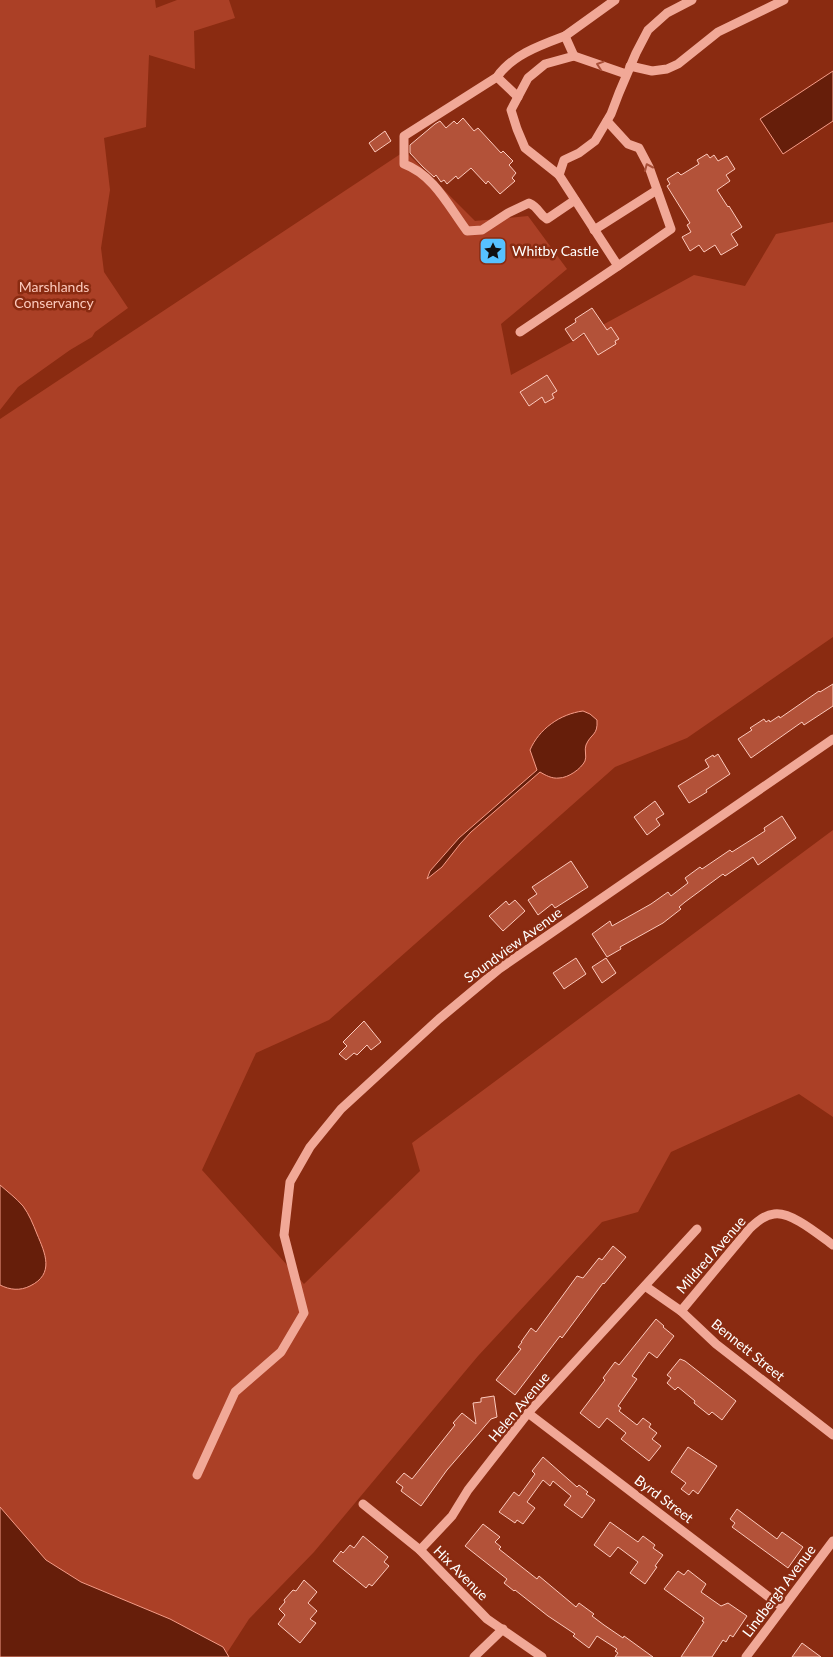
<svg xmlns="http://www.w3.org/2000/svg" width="833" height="1657" viewBox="0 0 833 1657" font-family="Lato,sans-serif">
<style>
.green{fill:#ab4026}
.water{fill:#661e0a;stroke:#f59c88}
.building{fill:#b35239;stroke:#fdcabd}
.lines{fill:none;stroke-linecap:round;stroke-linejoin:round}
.minor{stroke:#f1a897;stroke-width:9}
.oneway{stroke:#a95039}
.labels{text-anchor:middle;stroke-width:5;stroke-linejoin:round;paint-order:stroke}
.poi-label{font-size:14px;fill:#fff;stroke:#8a2b11;text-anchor:start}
.park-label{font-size:14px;fill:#fdcabd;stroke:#8a2b11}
.street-label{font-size:14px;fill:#fff;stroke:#8a2b11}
</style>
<rect width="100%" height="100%" fill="#8a2b11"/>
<g class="green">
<polygon points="0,0 155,0 156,8 177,0 229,0 235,18 194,31 195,69 149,55 146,127 104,138 110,190 101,248 104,272 128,308 95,332 92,337 70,350 18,387 0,410"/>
<polygon points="405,151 475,221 528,216 567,269 501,324 511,375 694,275 745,286 776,234 833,222 833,637 687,738 615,767 329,1020 256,1053 202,1170 304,1284 420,1171 412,1143 833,830 833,1117 799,1094 671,1152 638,1212 602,1222 478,1356 314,1552 249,1619 227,1653 223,1647 170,1619 81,1582 45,1560 0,1507 0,419"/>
</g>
<g class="water">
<polygon points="833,71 833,121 783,154 760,119"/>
<path d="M583,711L590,714L597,720C598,736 591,733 586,745C584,750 587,756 585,761C581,769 568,778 559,778C552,779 545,775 540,772L471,832L460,844L442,867L427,879L430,871L459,838L537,770L530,750C539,729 560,714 583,711Z"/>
<path d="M0,1185C8,1192 16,1198 23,1206C29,1214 33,1224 37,1234C45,1253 55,1274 30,1286C20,1291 10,1290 0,1285Z"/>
<polygon points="0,1507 46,1560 81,1582 170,1619 223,1647 229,1657 0,1657"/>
</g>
<g class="building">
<polygon points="463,118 474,131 478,128 501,153 503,151 513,161 509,165 516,173 512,178 515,181 500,194 488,181 486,184 471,168 458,179 456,176 447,184 444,180 441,182 436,175 434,177 423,167 410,153 410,145 435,124 440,121 446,128 454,121 457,124"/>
<polygon points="385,131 391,141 375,152 369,143"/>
<polygon points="707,154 710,158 714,155 718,161 727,156 735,169 726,175 730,181 717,190 728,207 729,206 742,227 731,234 738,245 721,255 715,245 704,252 699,245 690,251 682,237 691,232 687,225 690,223 667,186 670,184 667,179 678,172 681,175 699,164 697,160"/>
<polygon points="592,308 607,330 611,327 619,339 615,341 616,344 598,355 584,333 573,341 565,329 576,322 575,319"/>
<polygon points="547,375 557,391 552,394 554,398 545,403 542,397 529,406 520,392"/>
<polygon points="833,684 833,706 804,725 802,722 751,758 738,739 752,730 750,728 764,719 766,722 769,720 770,722 779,716 780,718 819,691 820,692"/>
<polygon points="718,754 730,774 706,790 707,792 689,803 678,786 709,767 705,760 713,755 714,757"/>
<polygon points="655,801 664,814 656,819 660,825 647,835 634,817"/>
<polygon points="782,816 796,838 758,865 753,857 725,876 723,874 685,902 679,907 681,909 663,923 620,947 621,949 607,957 592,934 610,921 612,926 651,904 668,892 671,896 688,883 685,878 700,867 702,869 730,850 732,852 765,831 764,828"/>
<polygon points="571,861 588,887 555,908 552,904 538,915 528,900 537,894 532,887"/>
<polygon points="515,900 525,911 503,931 489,916 506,901 509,905"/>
<polygon points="576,958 586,974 564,989 553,973"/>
<polygon points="606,958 616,973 602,983 592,967"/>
<polygon points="364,1021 381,1042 371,1050 367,1045 357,1055 354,1053 346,1060 339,1054 347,1046 343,1042"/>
<polygon points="613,1246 626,1257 604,1284 603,1283 562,1338 560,1336 515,1395 496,1380 521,1349 518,1347 522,1342 521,1342 531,1328 536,1332 577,1276 583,1278 599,1258 602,1260"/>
<polygon points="656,1319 664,1326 663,1327 674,1336 657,1358 649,1352 632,1376 637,1379 618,1406 621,1408 619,1411 637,1425 643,1418 651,1424 649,1427 657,1433 652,1439 661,1446 649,1461 621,1439 626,1433 607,1418 599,1428 580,1413 605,1380 603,1378 615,1362 619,1365"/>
<polygon points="680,1359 685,1361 736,1401 722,1420 712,1412 709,1415 694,1403 695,1401 678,1387 675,1390 667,1383 671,1378 667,1375"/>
<polygon points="494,1396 497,1417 491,1419 473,1440 447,1470 421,1506 401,1491 403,1487 396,1482 404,1473 412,1479 455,1425 453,1423 462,1413 476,1424 473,1403 481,1402 481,1398"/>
<polygon points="688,1447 717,1466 698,1494 693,1490 689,1495 681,1489 686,1483 671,1472"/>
<polygon points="543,1457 577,1487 579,1485 588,1492 586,1494 595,1500 582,1518 564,1505 571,1496 553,1481 550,1486 543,1480 527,1502 535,1508 523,1524 517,1520 515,1523 499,1512 514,1492 519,1496 535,1474 532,1471"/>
<polygon points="737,1509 777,1539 782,1532 803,1547 788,1568 732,1527 735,1523 730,1519"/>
<polygon points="610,1522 638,1542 643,1536 655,1545 653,1548 663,1555 655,1566 657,1567 645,1584 630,1573 638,1562 618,1547 610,1557 594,1545"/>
<polygon points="483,1524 500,1537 495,1542 501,1547 499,1549 537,1579 539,1576 576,1607 579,1603 594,1614 592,1616 604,1625 623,1638 624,1636 653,1657 615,1657 618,1653 615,1651 617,1649 597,1636 589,1648 573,1636 575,1634 548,1616 515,1590 514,1591 504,1583 507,1579 465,1546"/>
<polygon points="363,1536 388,1557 384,1562 389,1566 372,1586 369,1584 366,1588 333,1561 341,1551 343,1553 350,1545 354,1548"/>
<polygon points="688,1570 706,1584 701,1592 721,1606 728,1603 747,1616 733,1637 730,1635 726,1642 723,1640 712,1657 681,1657 704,1622 702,1621 704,1618 664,1589 678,1571 684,1575"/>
<polygon points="304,1580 317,1592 308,1603 317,1611 310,1619 316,1623 300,1643 278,1624 285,1615 279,1609 285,1602 284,1600 293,1590 296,1591"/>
<polygon points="802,1643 821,1657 792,1657"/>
</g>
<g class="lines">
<g class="minor">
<polyline points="565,36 615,0"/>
<path d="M574,56L565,36C541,45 512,55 497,77L404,136V164C434,175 449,207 467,231L482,230L508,213L529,203C540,208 538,214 547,219L575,200"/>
<polyline points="630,66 652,71 667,69 678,64 718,32 784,0"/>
<polyline points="497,77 518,97"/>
<polyline points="607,121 628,144 639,148 649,167 671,229 618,266"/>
<polyline points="559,175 564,160 579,153 595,141 611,114 619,93 636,53 648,30 667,13 692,0"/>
<polyline points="594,230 657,190"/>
<polyline points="520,332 618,266 559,175 525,148 517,129 511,110 528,78 545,64 574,56 626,74"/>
<polyline points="645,1286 681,1311 716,1344 833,1435"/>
<path d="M681,1311L750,1228C757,1222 764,1215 774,1214C791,1211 819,1235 833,1245"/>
<polyline points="528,1413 782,1607"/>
<polyline points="197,1475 235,1392 281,1352 304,1313 284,1235 290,1182 310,1147 341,1109 439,1019 499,969 833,739"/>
<polyline points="363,1504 420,1550 487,1619 542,1657"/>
<polyline points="420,1550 452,1516 468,1490 528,1413 697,1229"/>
<polyline points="474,1657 503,1629"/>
<polyline points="746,1657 833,1541"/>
</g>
</g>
<defs><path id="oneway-chevron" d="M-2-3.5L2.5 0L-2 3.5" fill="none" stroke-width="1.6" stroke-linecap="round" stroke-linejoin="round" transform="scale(1.25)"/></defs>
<g class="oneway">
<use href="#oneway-chevron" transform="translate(600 65) rotate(-161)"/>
<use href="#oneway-chevron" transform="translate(648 167) rotate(-114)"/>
</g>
<defs>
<symbol id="sight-square" viewBox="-11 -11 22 22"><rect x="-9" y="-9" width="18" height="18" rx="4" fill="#57c2ff" stroke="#8a2b11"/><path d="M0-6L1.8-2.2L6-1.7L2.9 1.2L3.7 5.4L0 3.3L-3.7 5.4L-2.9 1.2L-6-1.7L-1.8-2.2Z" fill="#111"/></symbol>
</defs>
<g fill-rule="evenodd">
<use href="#sight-square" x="477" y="235" width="32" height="32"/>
</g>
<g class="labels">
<g class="poi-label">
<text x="512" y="256">Whitby Castle</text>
</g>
<g class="park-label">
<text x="54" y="292">Marshlands<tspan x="54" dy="16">Conservancy</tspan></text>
</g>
<g class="street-label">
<text transform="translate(513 945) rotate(-36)" y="5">Soundview Avenue</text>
<text transform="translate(711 1255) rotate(-49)" y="5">Mildred Avenue</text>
<text transform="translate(748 1350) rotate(39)" y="5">Bennett Street</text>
<text transform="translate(519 1407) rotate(-50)" y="5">Helen Avenue</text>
<text transform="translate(664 1499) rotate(37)" y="5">Byrd Street</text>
<text transform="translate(461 1573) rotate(45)" y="5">Hix Avenue</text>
<text transform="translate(779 1591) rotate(-53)" y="5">Lindbergh Avenue</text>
</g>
</g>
</svg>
